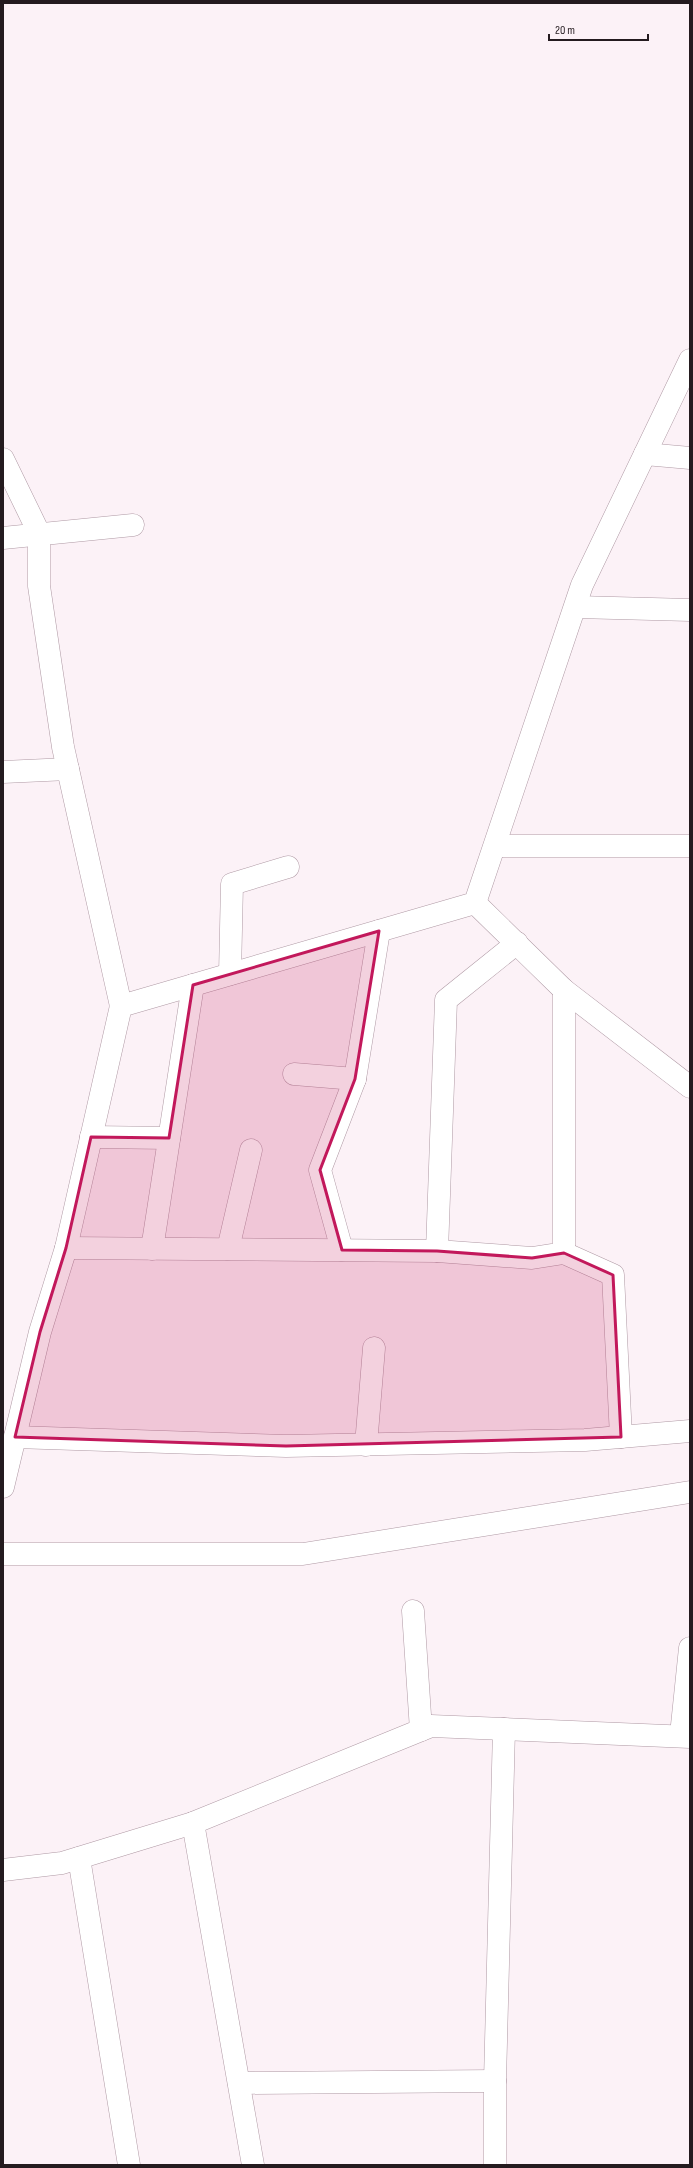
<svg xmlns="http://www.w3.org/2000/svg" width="693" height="2168" viewBox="0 0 693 2168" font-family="'Sofia Sans Condensed',sans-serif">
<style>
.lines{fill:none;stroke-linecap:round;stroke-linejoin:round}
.minor-casing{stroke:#af99a4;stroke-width:23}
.minor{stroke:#fff;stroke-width:22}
.marked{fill:#c2185b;fill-opacity:0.2;stroke:#c2185b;stroke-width:3;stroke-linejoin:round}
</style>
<rect width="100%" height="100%" fill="#fcf2f7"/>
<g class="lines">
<defs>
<g id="minor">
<polyline points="645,454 690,458"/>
<polyline points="3,459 39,533 39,586 63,747 121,1006"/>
<polyline points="3,538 133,525"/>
<polyline points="576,607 690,610"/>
<polyline points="3,772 68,769"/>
<polyline points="495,846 690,846"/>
<polyline points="475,903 564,990 690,1087"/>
<polyline points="230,974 232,884 288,867"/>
<polyline points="294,1074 355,1079"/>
<polyline points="91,1137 169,1138"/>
<polyline points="66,1248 437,1251 532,1258 564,1253 564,990"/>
<polyline points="152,1249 193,985"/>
<polyline points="228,1249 251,1150"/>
<polyline points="342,1250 320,1170 355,1079 379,931"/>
<polyline points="437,1251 446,1000 517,943"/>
<polyline points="564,1253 613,1275 621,1437"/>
<polyline points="15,1437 286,1446 585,1440 690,1431"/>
<polyline points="366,1445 374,1348"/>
<polyline points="3,1487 40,1332 66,1248 121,1006 475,903 582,585 690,360"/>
<polyline points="3,1554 303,1554 690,1492"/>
<polyline points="413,1611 421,1730"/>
<polyline points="681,1735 690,1648"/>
<polyline points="193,1823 253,2165"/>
<polyline points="79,1858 129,2165"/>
<polyline points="3,1870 62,1863 193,1823 431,1726 690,1737"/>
<polyline points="239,2083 495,2081"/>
<polyline points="495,2165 495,2081 504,1729"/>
</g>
</defs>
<use href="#minor" class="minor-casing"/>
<use href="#minor" class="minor"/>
</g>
<path class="marked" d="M379,931L355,1079L320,1170L342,1250L437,1251L532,1258L564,1253L613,1275L621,1437L286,1446L15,1437L40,1332L66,1248L91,1137L169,1138L193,985Z"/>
<rect width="693" height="2168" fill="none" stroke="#241b1f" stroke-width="8"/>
<path d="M549 34v6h99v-6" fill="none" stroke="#241b1f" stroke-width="2"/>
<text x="555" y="34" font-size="12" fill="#241b1f" stroke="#fcf2f7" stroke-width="3" paint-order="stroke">20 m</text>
</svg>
